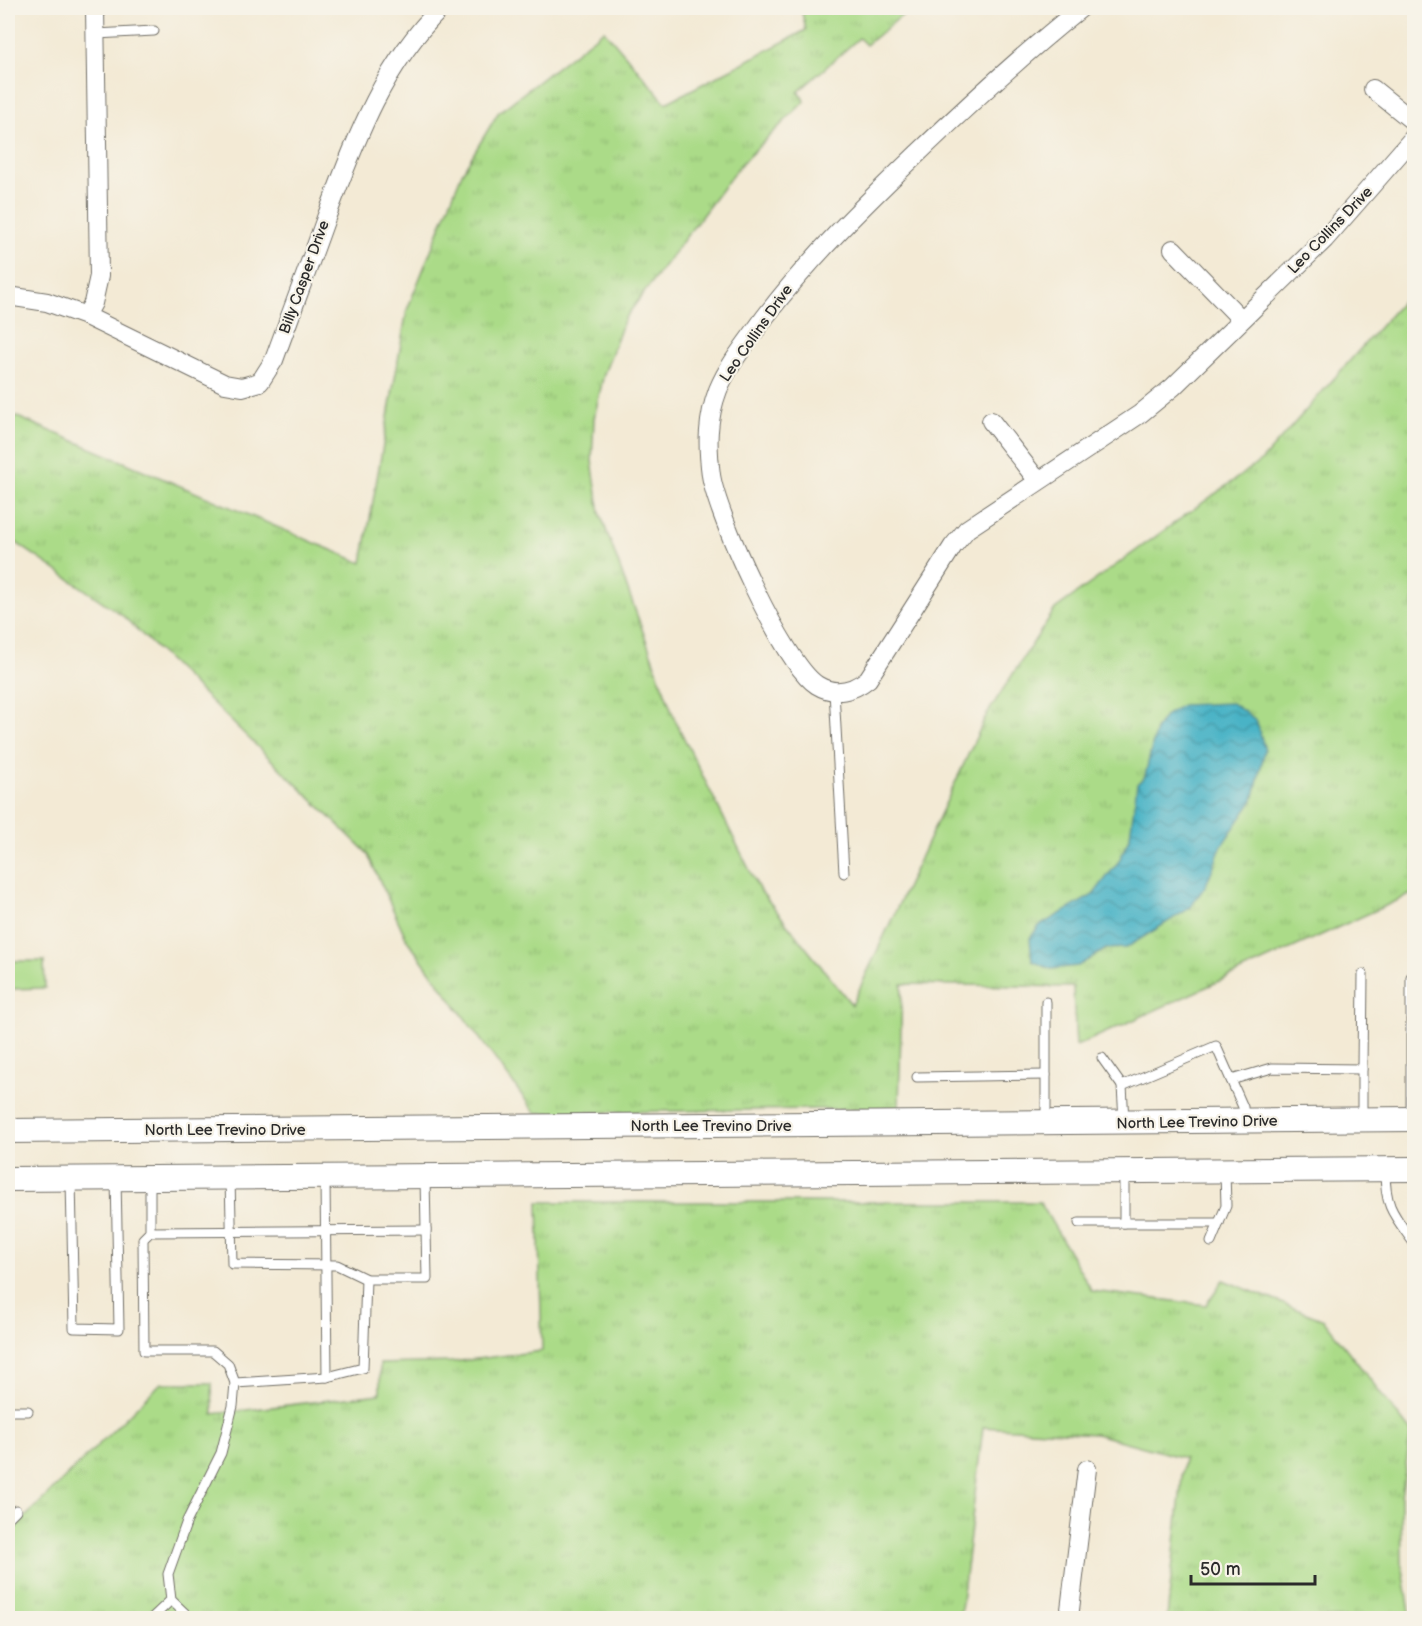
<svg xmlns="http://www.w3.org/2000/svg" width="1422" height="1626" viewBox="0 0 1422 1626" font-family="'Balsamiq Sans',sans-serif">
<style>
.grass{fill:url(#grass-tufts);stroke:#6b835a;stroke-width:1.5}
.pitch{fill:#abdb88;stroke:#6b835a;stroke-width:1.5}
.water{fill:url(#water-waves);stroke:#3a6f78;stroke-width:1.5}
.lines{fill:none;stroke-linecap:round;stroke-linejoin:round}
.lane-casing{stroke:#716e66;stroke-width:11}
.street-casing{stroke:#716e66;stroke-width:20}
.secondary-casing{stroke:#716e66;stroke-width:26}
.lane{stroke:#fff;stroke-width:9}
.street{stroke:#fff;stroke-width:18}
.secondary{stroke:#fff;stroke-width:24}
.labels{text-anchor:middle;stroke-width:4.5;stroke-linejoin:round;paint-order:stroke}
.street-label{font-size:15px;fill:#2b2b2b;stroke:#f7f3e8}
</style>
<defs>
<pattern id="grass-tufts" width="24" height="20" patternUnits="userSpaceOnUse" patternTransform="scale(1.5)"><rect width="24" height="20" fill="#abdb88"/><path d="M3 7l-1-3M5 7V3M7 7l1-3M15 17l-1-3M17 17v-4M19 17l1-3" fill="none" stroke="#93bc76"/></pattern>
<pattern id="water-waves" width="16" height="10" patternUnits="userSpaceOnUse" patternTransform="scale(1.5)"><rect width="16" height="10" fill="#48b3c6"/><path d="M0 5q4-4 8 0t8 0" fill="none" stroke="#3c92a1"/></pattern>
</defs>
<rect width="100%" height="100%" fill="#f7f3e8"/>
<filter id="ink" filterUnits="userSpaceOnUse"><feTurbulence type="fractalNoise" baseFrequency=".0167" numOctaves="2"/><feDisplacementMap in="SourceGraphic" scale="12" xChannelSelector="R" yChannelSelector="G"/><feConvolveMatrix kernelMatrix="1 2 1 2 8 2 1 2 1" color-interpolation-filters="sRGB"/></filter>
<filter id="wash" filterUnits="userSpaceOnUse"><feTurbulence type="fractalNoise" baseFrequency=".008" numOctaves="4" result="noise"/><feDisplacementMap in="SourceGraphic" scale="24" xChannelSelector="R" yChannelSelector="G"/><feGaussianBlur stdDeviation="1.35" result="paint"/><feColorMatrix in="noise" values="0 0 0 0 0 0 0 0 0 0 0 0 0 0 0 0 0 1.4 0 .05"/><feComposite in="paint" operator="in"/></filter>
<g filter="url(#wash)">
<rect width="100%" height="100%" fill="#f3ead5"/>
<g class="grass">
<polygon points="801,8 911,8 866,45 859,38 798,92 805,101 740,165 625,318 604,374 594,418 592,461 600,513 675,720 759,889 852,1005 987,714 1055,609 1262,460 1414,288 1414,893 1076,1046 1073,987 902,984 899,1108 535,1113 407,940 367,853 122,615 8,537 8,413 362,563 407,310 462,173 498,113 604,30 666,103 806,30"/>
<polygon points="538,1202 1040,1202 1092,1291 1206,1305 1223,1280 1324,1320 1411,1432 1401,1497 1402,1563 1411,1618 1167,1618 1184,1458 1096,1434 983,1427 960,1618 8,1618 8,1534 161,1383 212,1383 213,1414 380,1394 380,1364 452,1362 542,1351"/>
</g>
<polygon class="pitch" points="8,961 44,961 45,988 8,989"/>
<polygon class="water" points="1232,703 1256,720 1265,750 1253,800 1222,845 1206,885 1190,908 1126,948 1106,949 1078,966 1051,969 1032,961 1030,938 1039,926 1093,895 1119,861 1130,836 1137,784 1145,776 1156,729 1166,715 1182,705"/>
</g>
<g filter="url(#ink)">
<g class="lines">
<defs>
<g id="lane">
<polyline points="96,34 154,31"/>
<polyline points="834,691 844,873"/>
<polyline points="1102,1058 1122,1086 1216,1046 1243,1107 1244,1119"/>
<polyline points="917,1077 1046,1075"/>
<polyline points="1231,1080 1272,1068 1362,1069 1363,974"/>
<polyline points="1122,1086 1124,1120"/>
<polyline points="1362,1117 1362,1069"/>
<polyline points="1411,1117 1411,977"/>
<polyline points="1046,1120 1046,1002"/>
<path d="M1385,1170C1385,1207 1393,1214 1414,1243"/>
<polyline points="1124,1171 1124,1223"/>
<polyline points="230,1178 232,1264 337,1265 366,1279 427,1279 425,1178"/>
<polyline points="325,1178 327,1377"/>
<polyline points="71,1179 74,1328 119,1329 116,1178"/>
<polyline points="150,1180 150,1232"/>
<polyline points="1079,1223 1219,1223"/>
<polyline points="1211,1242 1226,1206 1225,1172"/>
<polyline points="235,1383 327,1377 363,1368 366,1279"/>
<polyline points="8,1411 28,1411"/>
<polyline points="8,1518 16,1510"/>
<polyline points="152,1618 171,1600"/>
<polyline points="190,1618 171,1600 168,1574 187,1521 221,1453 233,1406 235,1383 228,1364 213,1351 144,1351 143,1239 150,1232 426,1230"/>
</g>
<g id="street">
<path d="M1081,8C1022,55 968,105 914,157C861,208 810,258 765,317C749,340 729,363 718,390C707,419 707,445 711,475C717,516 784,664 817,685C835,696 853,691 868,679L953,546L967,529L1140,414L1173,387L1325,239L1414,137"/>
<polyline points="1373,89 1414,122"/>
<polyline points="1173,249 1241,319"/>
<path d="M8,296L47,302L86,316L225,384L242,387L260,382L274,360C291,313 309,266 326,218C355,142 382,66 441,8"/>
<polyline points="86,316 93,303 99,276 95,8"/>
<polyline points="991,421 1038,481"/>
<polyline points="1069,1618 1087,1469"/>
</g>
<g id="secondary">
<polyline points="8,1131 1414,1119"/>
<polyline points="8,1179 1414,1169"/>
</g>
</defs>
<use href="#lane" class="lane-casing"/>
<use href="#street" class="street-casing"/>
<use href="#secondary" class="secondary-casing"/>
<use href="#lane" class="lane"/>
<use href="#street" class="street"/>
<use href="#secondary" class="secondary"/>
</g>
</g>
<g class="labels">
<g class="street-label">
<text transform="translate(1330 230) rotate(-46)" y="5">Leo Collins Drive</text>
<text transform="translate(304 277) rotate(-70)" y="5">Billy Casper Drive</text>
<text transform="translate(756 333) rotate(-55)" y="5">Leo Collins Drive</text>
<text transform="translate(1197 1122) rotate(-1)" y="5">North Lee Trevino Drive</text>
<text x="711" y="1131">North Lee Trevino Drive</text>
<text x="225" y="1135">North Lee Trevino Drive</text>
</g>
</g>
<rect width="1422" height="1626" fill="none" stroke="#f7f3e8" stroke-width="30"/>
<path d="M1191 1575v9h124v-9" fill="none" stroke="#2b2b2b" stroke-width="3"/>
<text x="1200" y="1575" font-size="18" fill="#2b2b2b" stroke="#f7f3e8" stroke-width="4.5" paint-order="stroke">50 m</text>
</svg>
